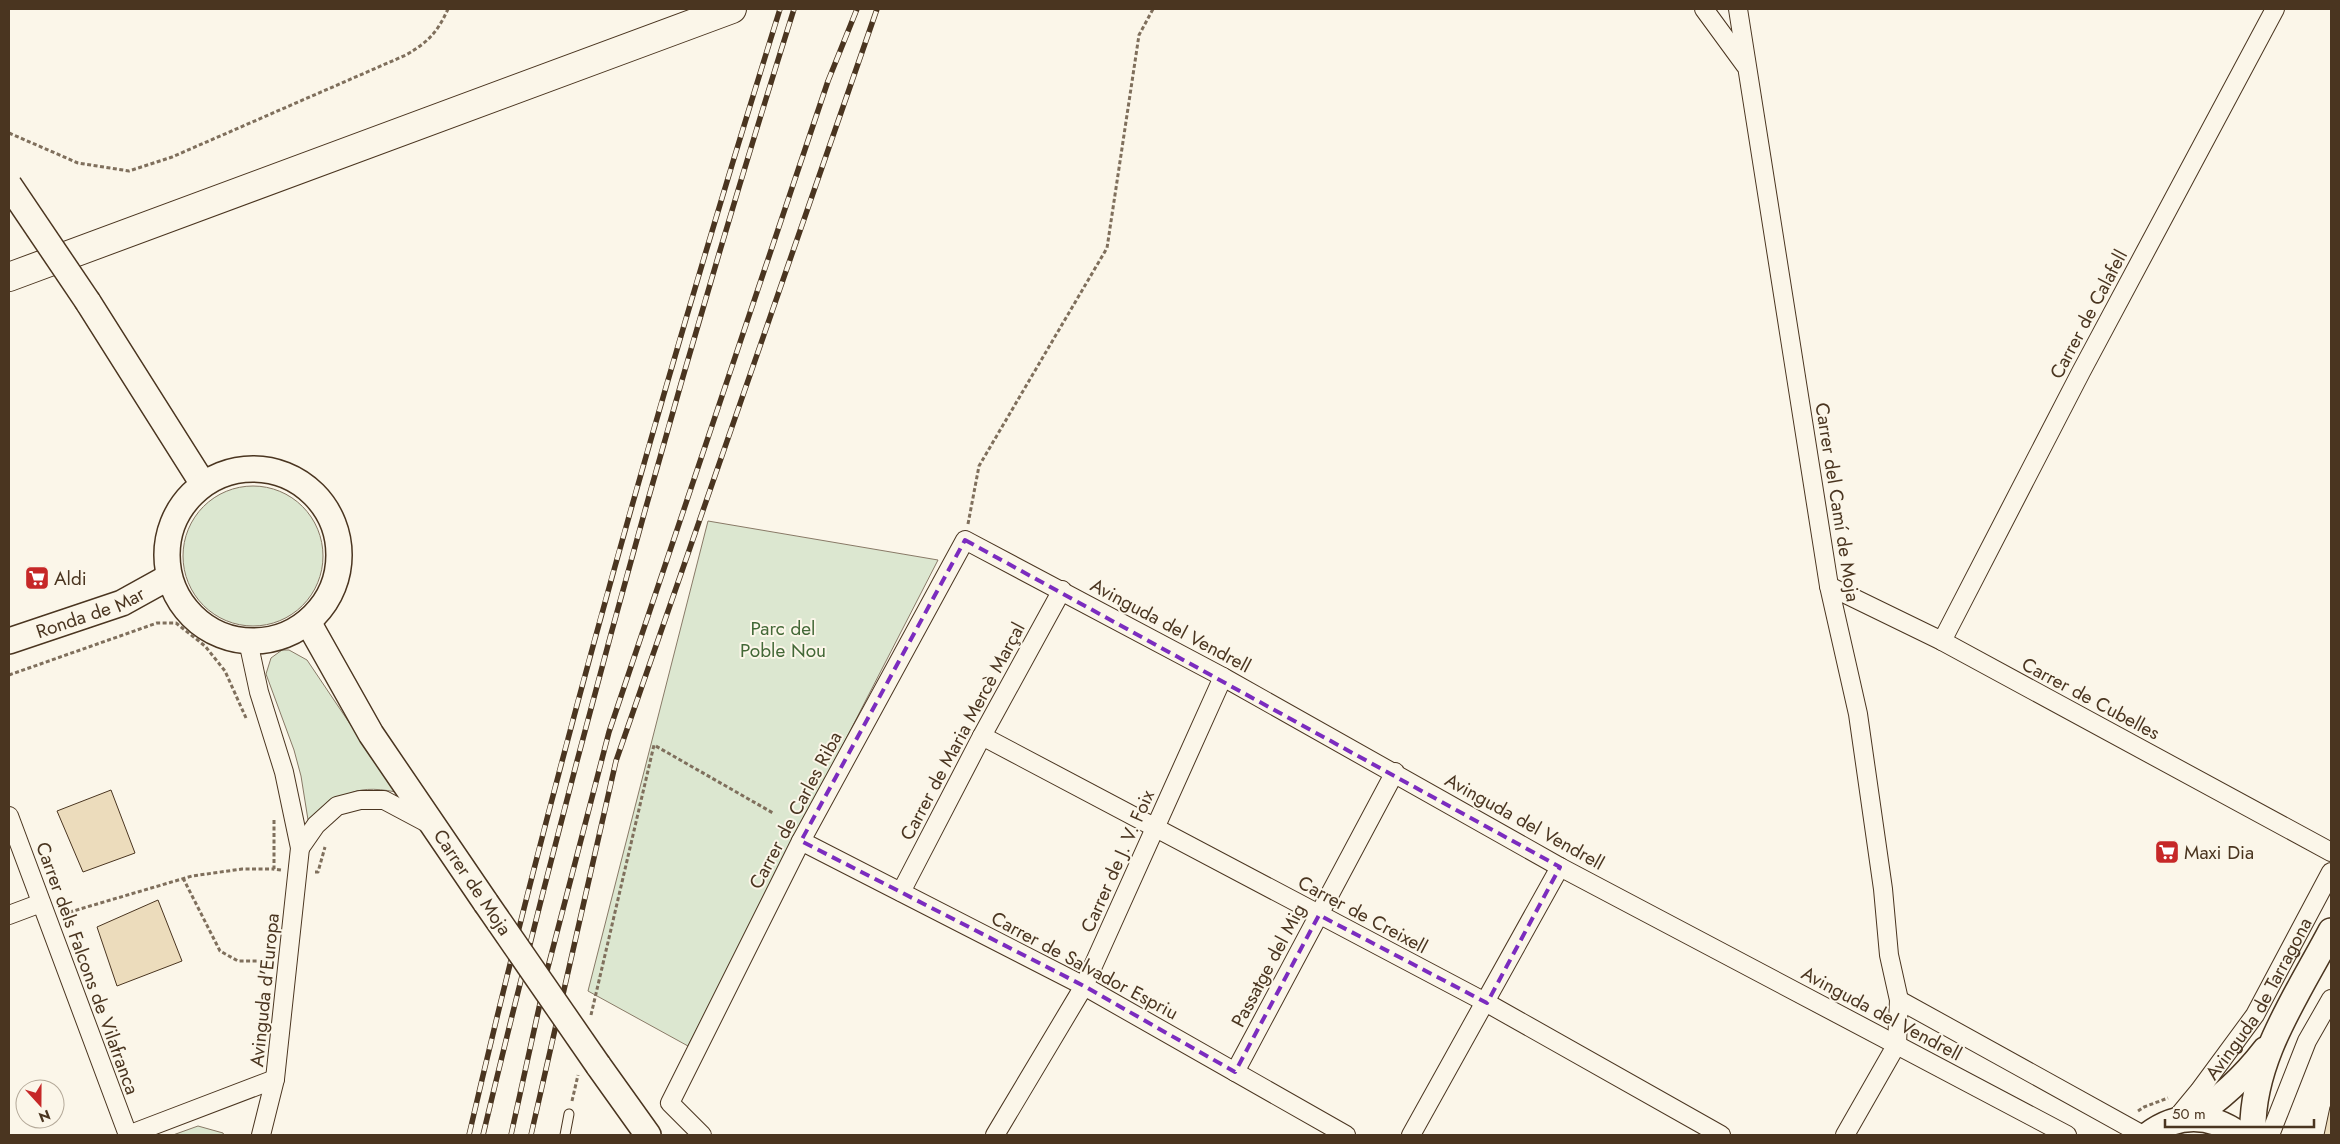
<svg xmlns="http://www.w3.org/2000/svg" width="2340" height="1144" viewBox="0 0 2340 1144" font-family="Jost,sans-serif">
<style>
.green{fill:#dce7d0;stroke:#887966}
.building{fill:#ecdcbc;stroke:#4a3520}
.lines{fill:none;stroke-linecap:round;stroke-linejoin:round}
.lane-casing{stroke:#4a3520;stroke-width:11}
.street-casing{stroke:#4a3520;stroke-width:20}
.secondary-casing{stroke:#4a3520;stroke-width:28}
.highway-casing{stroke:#4a3520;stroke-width:30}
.path{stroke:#7f6f5c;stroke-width:3;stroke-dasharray:4 2.5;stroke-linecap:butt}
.lane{stroke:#fbf6e9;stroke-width:9}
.street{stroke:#fbf6e9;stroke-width:18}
.secondary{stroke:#fbf6e9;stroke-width:25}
.highway{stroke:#fbf6e9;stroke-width:28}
.rail-casing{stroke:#4a3520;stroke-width:5.5}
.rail{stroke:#fbf6e9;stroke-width:4;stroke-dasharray:11;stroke-linecap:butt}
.secondary-bridge-casing{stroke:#4a3520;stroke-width:28;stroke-linecap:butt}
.secondary-bridge{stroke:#fbf6e9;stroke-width:25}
.marked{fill:none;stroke:#7b2cbf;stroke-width:4;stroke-dasharray:10 6;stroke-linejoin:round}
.labels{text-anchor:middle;stroke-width:4;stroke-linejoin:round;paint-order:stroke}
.street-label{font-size:19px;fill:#4a3520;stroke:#fbf6e9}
.poi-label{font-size:19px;fill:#4a3520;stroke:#fbf6e9;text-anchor:start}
.park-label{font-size:19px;fill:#436837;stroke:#fbf6e9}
</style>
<rect width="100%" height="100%" fill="#fbf6e9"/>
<g class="green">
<circle cx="253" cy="556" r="70"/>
<polygon points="708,521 938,560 688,1046 588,991"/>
<path d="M282,650H289L307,660L396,792C350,783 340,797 309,826L301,776L294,750L266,674L271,658Z"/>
<polygon points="198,1126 223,1133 224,1135 173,1135"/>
</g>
<g class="building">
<polygon points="111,790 135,853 83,872 57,811"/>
<polygon points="158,900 182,961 117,986 97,927"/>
<polygon points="2331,1105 2331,1135 2324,1135 2330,1107"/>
</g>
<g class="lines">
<defs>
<polyline id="lane" points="565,1135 569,1114"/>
<g id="street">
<polyline points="1704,9 1745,65"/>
<polyline points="1738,9 1829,586 1858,714 1883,889 1889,955 1899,1000 1897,1044 1845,1135"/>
<polyline points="1829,586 1942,641 2331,852"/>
<polyline points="248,641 259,692 284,772 300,848 275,1079 261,1135"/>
<polyline points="1942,641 2081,372 2275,9"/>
<polyline points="982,736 1487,1003 1721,1135"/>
<polyline points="9,816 128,1135"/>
<polyline points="801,841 1084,986 1346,1135"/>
<polyline points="300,848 316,825 337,806 360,800 384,800 431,825"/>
<polyline points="901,892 982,736 1062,590"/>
<polyline points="9,915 41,903"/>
<polyline points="1899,1000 2143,1135"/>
<polyline points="1235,1072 1395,772"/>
<path id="s1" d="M2175,1120L2199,1091L2255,1015L2331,872"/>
<polyline points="128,1135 275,1079"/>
<polyline points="702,1135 670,1103 801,841 965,540 1223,677 1560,867 2067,1135"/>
<polyline points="995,1135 1084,986 1223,677"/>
<polyline points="1411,1135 1560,867"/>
<polyline points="2270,1135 2307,1041 2331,999"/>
</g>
<g id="secondary">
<polyline points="88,302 203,484"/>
<circle cx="253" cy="555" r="86"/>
<polyline points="308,622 371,734 486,903"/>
<path id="s2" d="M9,641L122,603L169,577"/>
<polyline points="598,1065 648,1135"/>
<path d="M2191,1118C2219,1100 2245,1076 2265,1050"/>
<path d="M2148,1135C2177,1113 2210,1113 2240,1135"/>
<path d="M2253,1135C2250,1061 2298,994 2331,931"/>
</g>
<polyline id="highway" points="9,277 732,9"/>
</defs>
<use href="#lane" class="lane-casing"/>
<use href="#street" class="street-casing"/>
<use href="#secondary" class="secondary-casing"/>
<use href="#highway" class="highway-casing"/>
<g class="path">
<path d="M9,133L78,163L129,171L172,157L406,55C428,42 437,33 448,9"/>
<polyline points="968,524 979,466 1107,248 1139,35 1153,9"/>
<polyline points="9,675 157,623 176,623 205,646 225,671 246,718"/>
<polyline points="274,820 274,869 281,870"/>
<polyline points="315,872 318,872 325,847"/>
<polyline points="183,878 220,951 238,961 261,961"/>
<polyline points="63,914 192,876 242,869 274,869"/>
<polyline points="591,1015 654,745 773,813"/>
<polyline points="572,1101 578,1075"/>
<polyline points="2138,1111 2144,1107 2168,1098"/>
</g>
<use href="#lane" class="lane"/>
<use href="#street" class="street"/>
<use href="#secondary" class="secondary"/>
<use href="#highway" class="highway"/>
<defs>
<g id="rail">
<path d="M469,1135C557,756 664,381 780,9"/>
<path d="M483,1135C574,756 677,380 794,9"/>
<polyline points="511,1135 548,967 609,732 828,81 857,9"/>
<polyline points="531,1135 616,761 877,9"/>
</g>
</defs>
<use href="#rail" class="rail-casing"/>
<use href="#rail" class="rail"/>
<defs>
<g id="secondary-bridge">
<polyline points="9,185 88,302"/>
<polyline points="486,903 598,1065"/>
</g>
</defs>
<use href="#secondary-bridge" class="secondary-bridge-casing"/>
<use href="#secondary-bridge" class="secondary-bridge"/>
</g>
<path class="marked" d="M965,540L1560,867L1487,1003L1319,915L1235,1072L1084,986L801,841Z"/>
<defs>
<symbol id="supermarket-square" viewBox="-11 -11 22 22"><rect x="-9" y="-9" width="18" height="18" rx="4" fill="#c62828" stroke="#fbf6e9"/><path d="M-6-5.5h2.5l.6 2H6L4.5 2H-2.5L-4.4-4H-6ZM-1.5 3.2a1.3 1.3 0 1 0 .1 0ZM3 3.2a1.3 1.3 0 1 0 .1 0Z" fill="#fff"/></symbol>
</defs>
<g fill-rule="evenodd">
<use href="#supermarket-square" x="23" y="564" width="28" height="28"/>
<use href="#supermarket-square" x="2153" y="838" width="28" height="28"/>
</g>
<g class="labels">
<g class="street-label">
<text transform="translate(2088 314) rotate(-62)" y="7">Carrer de Calafell</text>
<text transform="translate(1838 502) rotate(81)" y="7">Carrer del Camí de Moja</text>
<text dy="7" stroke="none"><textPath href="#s2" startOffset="86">Ronda de Mar</textPath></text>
<text transform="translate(1171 625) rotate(28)" y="7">Avinguda del Vendrell</text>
<text transform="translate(2091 698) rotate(28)" y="7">Carrer de Cubelles</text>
<text transform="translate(962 731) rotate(-62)" y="7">Carrer de Maria Mercè Marçal</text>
<text transform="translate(795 810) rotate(-62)" y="7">Carrer de Carles Riba</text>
<text transform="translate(1525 821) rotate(29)" y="7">Avinguda del Vendrell</text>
<text transform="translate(1117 861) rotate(-66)" y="7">Carrer de J. V. Foix</text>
<text transform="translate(473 882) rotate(56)" y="7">Carrer de Moja</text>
<text transform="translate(1363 914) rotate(28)" y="7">Carrer de Creixell</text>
<text transform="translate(1085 965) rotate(28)" y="7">Carrer de Salvador Espriu</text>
<text transform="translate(1268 965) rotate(-62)" y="7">Passatge del Mig</text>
<text transform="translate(88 968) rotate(70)" y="7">Carrer dels Falcons de Vilafranca</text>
<text transform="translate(264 990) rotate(-84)" y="7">Avinguda d'Europa</text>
<text dy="7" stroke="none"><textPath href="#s1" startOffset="148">Avinguda de Tarragona</textPath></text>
<text transform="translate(1882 1013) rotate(28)" y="7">Avinguda del Vendrell</text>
</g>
<g class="poi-label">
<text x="54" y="585">Aldi</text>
<text x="2184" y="859">Maxi Dia</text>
</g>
<g class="park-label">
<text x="783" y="635">Parc del<tspan x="783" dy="22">Poble Nou</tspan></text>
</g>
</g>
<rect width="2340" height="1144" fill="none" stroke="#4a3520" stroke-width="20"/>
<g transform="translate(40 1104) rotate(159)"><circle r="24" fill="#fbf6e9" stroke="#b4a999"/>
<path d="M0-4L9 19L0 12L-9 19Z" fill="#c62828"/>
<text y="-8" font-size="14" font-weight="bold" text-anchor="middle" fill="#4a3520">N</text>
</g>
<path d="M2165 1119v8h149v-8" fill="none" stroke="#4a3520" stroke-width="2.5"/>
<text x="2172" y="1119" font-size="15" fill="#4a3520" stroke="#fbf6e9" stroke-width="4" paint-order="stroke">50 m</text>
</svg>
